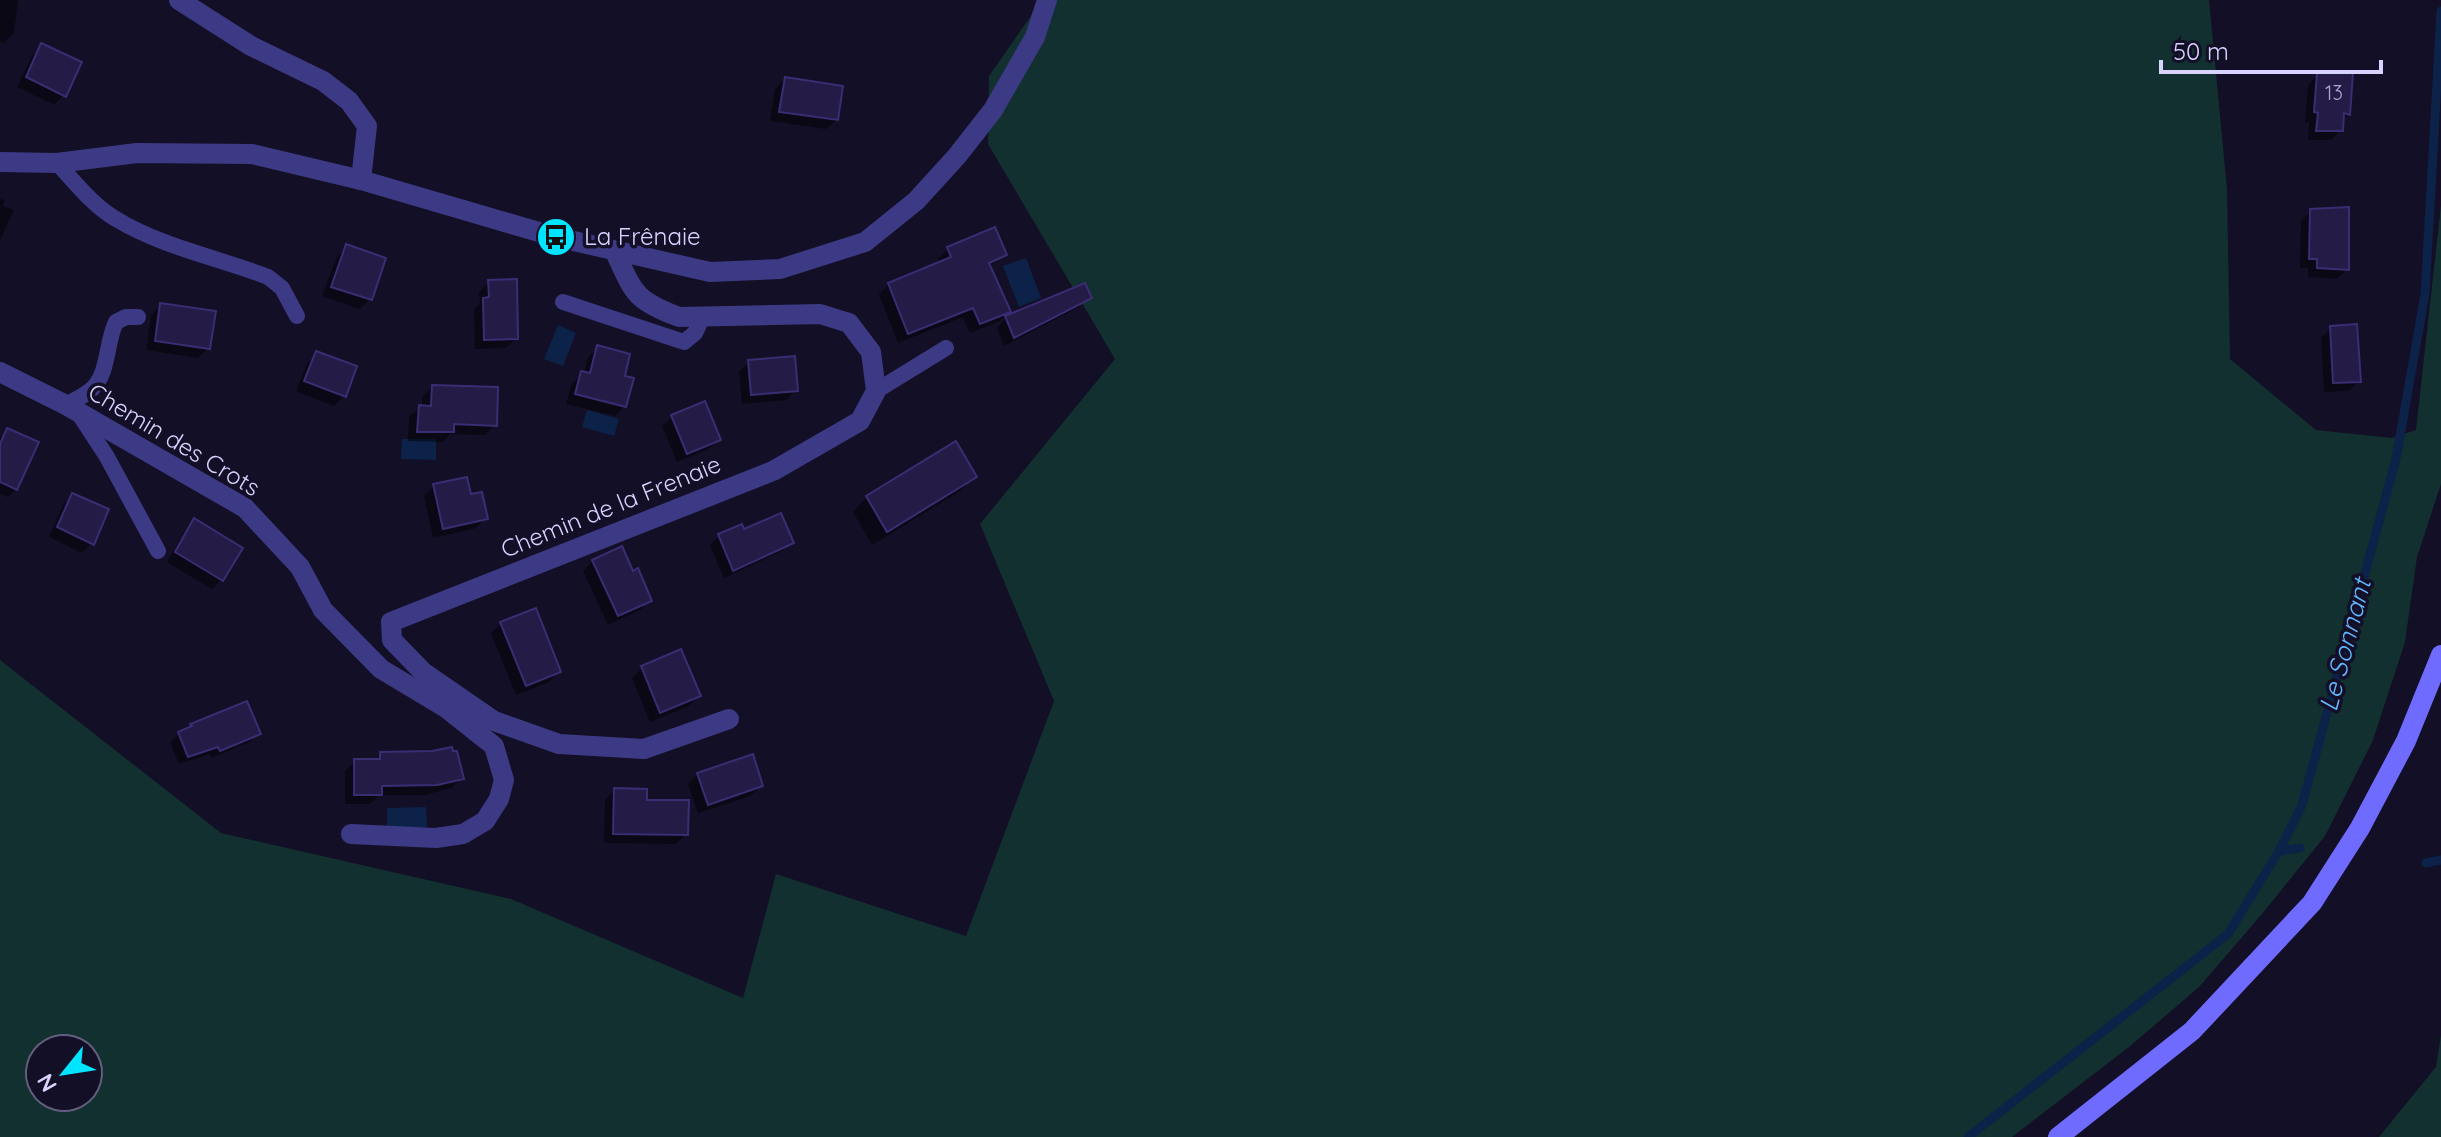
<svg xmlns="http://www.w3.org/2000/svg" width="2441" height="1137" viewBox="0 0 2441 1137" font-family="Quicksand,sans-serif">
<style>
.green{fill:#12302f;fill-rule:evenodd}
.water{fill:#0c2248}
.shadow{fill:#0007}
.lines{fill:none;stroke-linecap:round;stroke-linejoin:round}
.stream{stroke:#0c2248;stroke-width:9}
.building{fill:#241b47;stroke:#3b2d73;stroke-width:2}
.service{stroke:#3d3a85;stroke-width:16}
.minor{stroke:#3d3a85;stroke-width:20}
.tertiary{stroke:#3d3a85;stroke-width:20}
.secondary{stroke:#6f6bff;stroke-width:20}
.labels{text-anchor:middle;stroke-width:7;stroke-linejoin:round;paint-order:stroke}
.number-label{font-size:20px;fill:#aca6d1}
.poi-label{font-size:24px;fill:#d9d4ff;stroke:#130f26;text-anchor:start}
.street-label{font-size:24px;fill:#d9d4ff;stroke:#130f26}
.water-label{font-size:26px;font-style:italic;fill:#62b6ff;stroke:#130f26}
</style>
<rect width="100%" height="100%" fill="#130f26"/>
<g class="green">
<path d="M1042,0H2209L2227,189L2230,359L2316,430L2392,438L2416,430L2441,205V484L2417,557L2405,642L2373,740L2325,836L2262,914L2199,987L2129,1047L2012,1137H0V660L221,833L511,899L743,998L776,874L966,936L1054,701L980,524L1115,359L988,144L989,76ZM40,1049H88V1097H40Z"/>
<polygon points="2441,1035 2441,1137 2379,1137 2436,1067"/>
</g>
<g class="water">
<polygon points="1026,258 1041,298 1019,307 1003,266"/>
<polygon points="558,325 576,333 563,366 544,359"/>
<polygon points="587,410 619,419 614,436 582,427"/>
<polygon points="402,439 436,439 436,460 401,459"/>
<polygon points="426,807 427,827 387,827 387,808"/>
</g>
<g class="shadow">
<polygon points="0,0 18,0 14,33 4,43 0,42"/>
<polygon points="42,46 64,95 54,105 17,87 32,56"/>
<polygon points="2318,75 2348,114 2342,120 2341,130 2331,140 2308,140 2309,122 2305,122 2308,85"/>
<polygon points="785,79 836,120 826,129 770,121 775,89"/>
<polygon points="0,199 5,200 3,206 14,210 0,240"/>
<polygon points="2311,211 2347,269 2337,279 2308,277 2308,268 2300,268 2301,221"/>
<polygon points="347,247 384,259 370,299 360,309 322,296 337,257"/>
<polygon points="948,249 1005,255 989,267 1009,312 1000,321 1084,286 1089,298 1079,307 1004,346 997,328 1005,319 970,333 963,317 898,343 879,294 889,284 940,264 938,259"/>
<polygon points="489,282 516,338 506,348 475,349 474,309 480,304 479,292"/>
<polygon points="161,305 208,348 198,358 146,350 151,315"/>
<polygon points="2331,328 2359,381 2349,391 2324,392 2321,338"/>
<polygon points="598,348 625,406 615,416 566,404 572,383 584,374 588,357"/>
<polygon points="317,354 344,396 334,406 296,391 307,364"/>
<polygon points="749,362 796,390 786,400 742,404 739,372"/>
<polygon points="432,387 495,425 485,435 450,434 443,442 408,441 409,417 422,407 422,397"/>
<polygon points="672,417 719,439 709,449 677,462 662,426"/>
<polygon points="8,430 16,489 8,497 0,494 0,438"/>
<polygon points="974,477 960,491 872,545 853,512 867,497"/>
<polygon points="434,486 470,497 485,518 476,528 433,538 424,496"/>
<polygon points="73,496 92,543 82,553 49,537 63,505"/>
<polygon points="195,521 221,580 212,589 167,562 185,531"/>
<polygon points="719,536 791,542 782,551 724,578 710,545"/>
<polygon points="593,561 632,574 650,600 640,610 608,625 583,571"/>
<polygon points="501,624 559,672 549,682 516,695 491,633"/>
<polygon points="642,668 699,696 689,706 650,722 632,678"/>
<polygon points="246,703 258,734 250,742 211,758 210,754 179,764 170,742 179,734 191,725"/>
<polygon points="381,754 461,779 451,788 425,795 379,795 370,804 345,804 345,771 355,761 374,761"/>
<polygon points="698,774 761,786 751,796 698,813 688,784"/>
<polygon points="615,790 645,802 686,834 676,844 604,843 605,800"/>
</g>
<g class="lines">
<g class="stream">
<polyline points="2279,851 2300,848"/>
<polyline points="2426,863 2441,860"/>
<polyline points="1968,1137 2228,934 2279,851 2302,805 2396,459 2425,294 2441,11"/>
</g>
</g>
<g class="building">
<polygon points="41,43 82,62 66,97 26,77"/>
<polygon points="2330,71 2353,73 2350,115 2344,113 2343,131 2316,131 2318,113 2314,112 2317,73"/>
<polygon points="785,77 843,86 838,120 779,112"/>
<polygon points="2349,207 2349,270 2317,268 2317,259 2309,259 2310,209"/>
<polygon points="995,227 1007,255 989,263 1011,312 980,324 973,308 908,334 888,283 951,257 947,247"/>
<polygon points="346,244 386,258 372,300 331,287"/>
<polygon points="517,279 518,339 484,340 483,298 489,297 488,280"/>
<polygon points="1085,283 1092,298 1014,338 1005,316"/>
<polygon points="160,303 216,311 210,349 155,341"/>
<polygon points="2357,324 2361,382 2333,383 2330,326"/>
<polygon points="597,345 630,354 625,376 634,378 626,407 575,394 581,371 590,373"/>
<polygon points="316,351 357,366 346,397 304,381"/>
<polygon points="795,356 798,391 751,395 748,360"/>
<polygon points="432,385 498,387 497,426 454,424 454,432 417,432 419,405 431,406"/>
<polygon points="705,401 721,440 687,454 671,415"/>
<polygon points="7,428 39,442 17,490 0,482 0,444"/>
<polygon points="956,441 977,477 887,532 866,496"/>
<polygon points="467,477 471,494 482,492 488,519 443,529 433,484"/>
<polygon points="72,493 109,509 94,545 57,527"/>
<polygon points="781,513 794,543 733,571 718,534 742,524 744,529"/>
<polygon points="194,518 243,548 223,581 175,552"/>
<polygon points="622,546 633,571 638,568 652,601 618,616 592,560"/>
<polygon points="536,608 561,672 526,686 500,622"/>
<polygon points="681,649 701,696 660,713 641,666"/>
<polygon points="247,701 261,734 220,751 218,747 188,757 178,732 192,726 190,724"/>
<polygon points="452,747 453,751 457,751 464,779 437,785 382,786 382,795 354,795 354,759 380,759 380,752 432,751"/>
<polygon points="753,754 763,786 708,805 697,773"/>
<polygon points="614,788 647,789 647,800 689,800 688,835 613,834"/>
</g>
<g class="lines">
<g class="service">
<path d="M57,163C75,182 93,206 116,219C162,247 219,258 268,277L282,288L297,316"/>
<polyline points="563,302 684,342 695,333 702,318"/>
<polyline points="876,391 946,348"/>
<path d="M66,405C75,400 86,395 93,388C109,372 106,342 116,322L126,317H138"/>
<polyline points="79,414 107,457 158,551"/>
</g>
<g class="minor">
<polyline points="179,0 251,46 323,81 349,101 367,126 361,180"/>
<path d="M615,252C634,293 634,300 679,317L820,314L849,323L871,352L876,391L860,421L773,471L391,622L392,640L423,672L494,721L559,744L644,749L729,719"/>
<polyline points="0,372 66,405 245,508 300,567 323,610 381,669 446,708 494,746 504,780 499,799 485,821 463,834 436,838 351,834"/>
</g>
<polyline class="tertiary" points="0,162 57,163 137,153 252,154 361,180 556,237 710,272 780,269 865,242 916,201 957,156 993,110 1035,37 1047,0"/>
<polyline class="secondary" points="2058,1137 2192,1031 2312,903 2360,828 2406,741 2441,655"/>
</g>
<defs>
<symbol id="bus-disc" viewBox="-11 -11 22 22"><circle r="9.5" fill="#00e5ff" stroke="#130f26"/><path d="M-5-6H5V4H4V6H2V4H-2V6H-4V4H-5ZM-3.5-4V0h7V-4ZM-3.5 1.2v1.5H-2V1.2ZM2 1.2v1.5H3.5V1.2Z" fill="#111"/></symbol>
</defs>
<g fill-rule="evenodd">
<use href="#bus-disc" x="534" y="215" width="44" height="44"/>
</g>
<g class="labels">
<g class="number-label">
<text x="2334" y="100">13</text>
</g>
<g class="poi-label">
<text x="584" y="245">La Frênaie</text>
</g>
<g class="street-label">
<text transform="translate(174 440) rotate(31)" y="8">Chemin des Crots</text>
<text transform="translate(611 507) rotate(-22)" y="8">Chemin de la Frenaie</text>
</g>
<g class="water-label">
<text transform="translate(2345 645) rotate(-75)" y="9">Le Sonnant</text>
</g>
</g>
<g transform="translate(64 1073) rotate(240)"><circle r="38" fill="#130f26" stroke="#625e7d" stroke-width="2"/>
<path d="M0-6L14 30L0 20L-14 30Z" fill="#00e5ff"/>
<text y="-12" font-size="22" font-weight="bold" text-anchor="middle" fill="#d9d4ff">N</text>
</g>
<path d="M2161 60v12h220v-12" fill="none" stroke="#d9d4ff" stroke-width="4"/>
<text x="2173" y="60" font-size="24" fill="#d9d4ff" stroke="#130f26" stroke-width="6" paint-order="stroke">50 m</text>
</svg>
